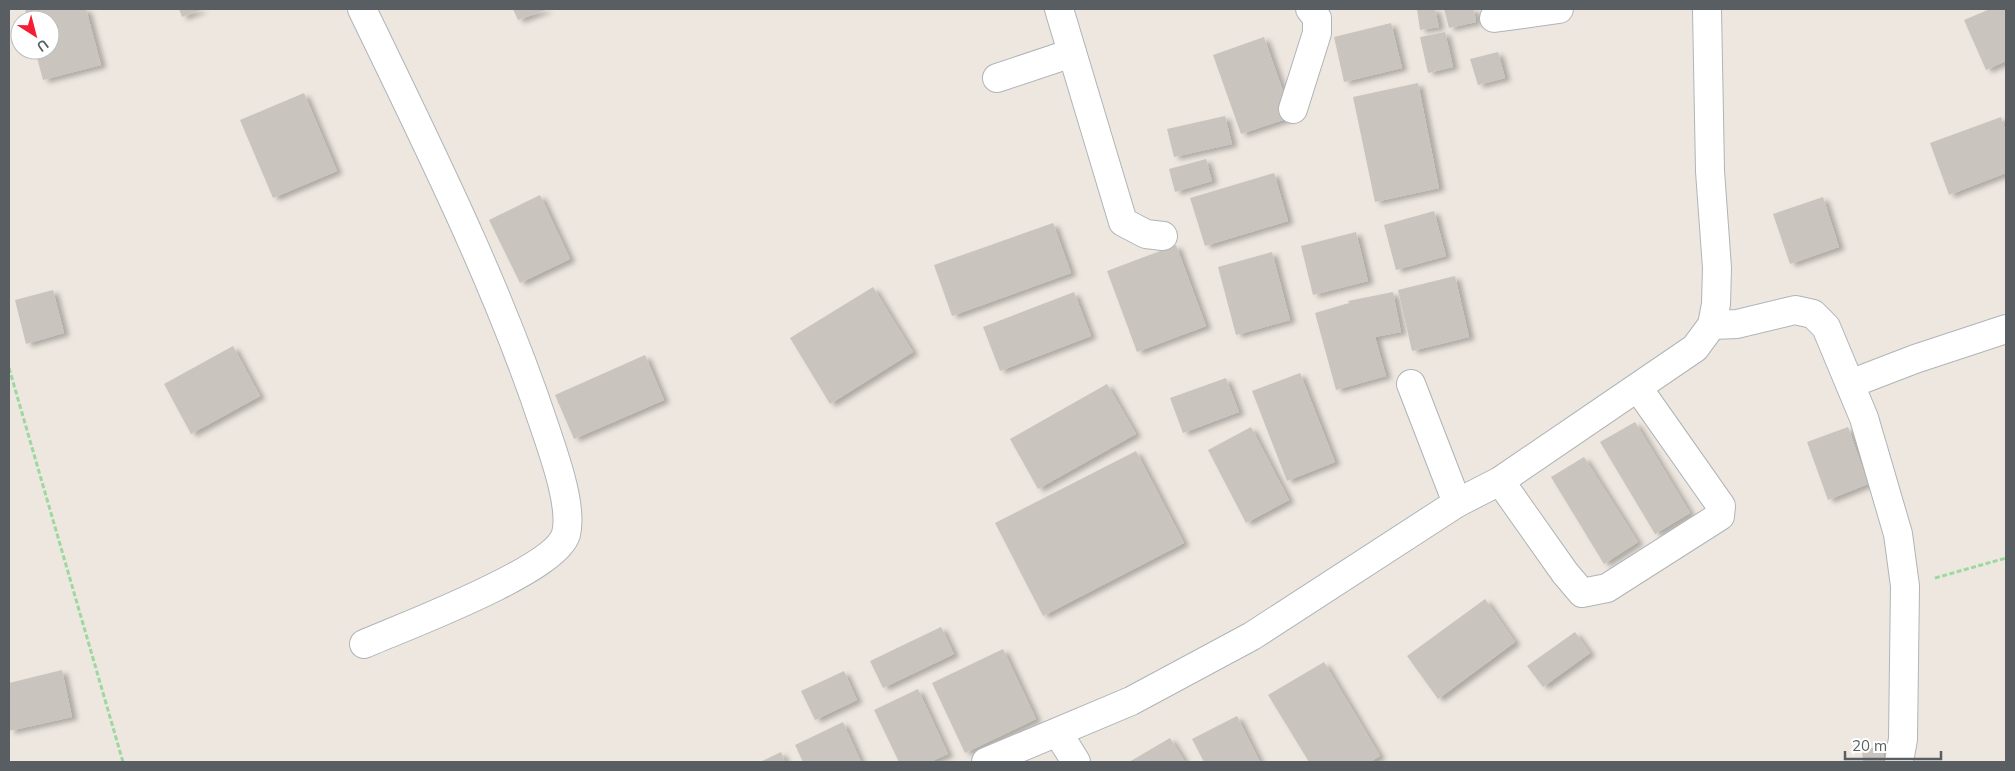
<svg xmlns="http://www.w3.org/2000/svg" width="2015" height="771" viewBox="0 0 2015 771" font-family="Mulish,sans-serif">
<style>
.building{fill:#c9c4be;filter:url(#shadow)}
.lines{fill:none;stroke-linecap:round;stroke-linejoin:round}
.street-casing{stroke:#b0b4b8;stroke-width:30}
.path{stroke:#9bd9a0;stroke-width:3;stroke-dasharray:5 2.5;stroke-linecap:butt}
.street{stroke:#fff;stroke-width:28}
</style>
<defs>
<filter id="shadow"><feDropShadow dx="5.5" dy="3" stdDeviation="2.5" flood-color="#0004"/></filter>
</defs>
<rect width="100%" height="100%" fill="#ede7df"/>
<g class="building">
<polygon points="25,9 86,9 101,65 43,80 35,50 50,50 50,20 28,20"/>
<polygon points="179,9 203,9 182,17"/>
<polygon points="513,9 548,9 518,20"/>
<polygon points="1417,9 1435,9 1439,27 1420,30"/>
<polygon points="1444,9 1474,9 1476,22 1449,28"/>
<polygon points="1990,9 2006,9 2006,61 1986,70 1964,20"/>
<polygon points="1391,23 1402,68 1344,82 1334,37"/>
<polygon points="1445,32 1453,67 1428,73 1420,37"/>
<polygon points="1264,37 1292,117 1241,134 1213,55"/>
<polygon points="1498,52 1505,78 1478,85 1470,59"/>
<polygon points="1418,83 1439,188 1375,202 1353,97"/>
<polygon points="304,93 337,171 273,198 240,120"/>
<polygon points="1225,116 1232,144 1174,157 1167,129"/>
<polygon points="2001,117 2006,132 2006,173 1949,195 1930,143"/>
<polygon points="1206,159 1212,181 1175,192 1169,169"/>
<polygon points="1274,173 1288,221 1205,246 1190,198"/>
<polygon points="540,195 570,259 520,283 489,220"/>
<polygon points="1823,197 1839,247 1790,264 1773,214"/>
<polygon points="1434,211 1446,256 1396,270 1384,225"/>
<polygon points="1053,223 1071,273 952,316 934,265"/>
<polygon points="1356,232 1368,281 1313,295 1301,246"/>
<polygon points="1176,245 1206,326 1137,352 1107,271"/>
<polygon points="1272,252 1290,320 1236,335 1218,267"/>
<polygon points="1455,276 1469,337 1412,351 1398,290"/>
<polygon points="873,287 913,352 830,404 790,338"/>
<polygon points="53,290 64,333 26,344 15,300"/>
<polygon points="1074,292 1091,336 1000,371 983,327"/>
<polygon points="1393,292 1401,332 1375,337 1386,376 1336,390 1315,313 1349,303 1348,301"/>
<polygon points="233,346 260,396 191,434 164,384"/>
<polygon points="645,355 664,400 574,439 555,395"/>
<polygon points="1300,373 1335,462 1287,481 1252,391"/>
<polygon points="1226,378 1239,412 1183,433 1170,398"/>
<polygon points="1107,384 1136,434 1038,489 1010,439"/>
<polygon points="1635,422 1690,513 1655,534 1600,442"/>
<polygon points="1251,427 1289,500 1246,523 1208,450"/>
<polygon points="1848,427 1868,484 1828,500 1807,442"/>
<polygon points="1136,451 1184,543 1043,616 995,523"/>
<polygon points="1584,457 1638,542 1604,564 1551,477"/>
<polygon points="1485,599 1515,642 1438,699 1407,656"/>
<polygon points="941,627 954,654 883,688 870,661"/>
<polygon points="1575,632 1590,653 1543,687 1527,666"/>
<polygon points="1003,649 1036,719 965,753 932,683"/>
<polygon points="1324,662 1380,756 1370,762 1309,762 1268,695"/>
<polygon points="62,670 72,717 9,731 9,683"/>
<polygon points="844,671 857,700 815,720 801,691"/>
<polygon points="918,689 948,754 930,762 899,762 874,710"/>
<polygon points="1237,716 1260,762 1204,762 1192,739"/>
<polygon points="843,722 861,762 803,762 795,745"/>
<polygon points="1170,738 1185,762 1129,762"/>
<polygon points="1883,747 1884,762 1863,762 1862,749"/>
<polygon points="781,752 785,762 760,762"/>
</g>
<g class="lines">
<defs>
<g id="street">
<path d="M362,9C428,146 497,283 545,428C554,455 573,507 566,534C555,571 403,627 364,644"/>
<polyline points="1059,9 1123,222 1146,234 1163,236"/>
<polyline points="1494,18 1559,9"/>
<polyline points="997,78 1072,53"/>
<polyline points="1293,109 1317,33 1317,18 1310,9"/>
<polyline points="1712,325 1737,324 1795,310 1813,314 1826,327 1864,418 1898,534 1905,586 1903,739 1899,762"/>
<polyline points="1411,384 1457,503"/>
<polyline points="1850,384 1915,359 2006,329"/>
<polyline points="1500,481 1565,573 1582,593 1607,588 1720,516 1721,506 1638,388"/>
<polyline points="1058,733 1076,762"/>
<polyline points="986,762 1131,701 1252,636 1457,503 1500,481 1695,348 1712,325 1716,304 1717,268 1710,171 1707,9"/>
</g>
</defs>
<use href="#street" class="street-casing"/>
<g class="path">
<polyline points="9,368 123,762"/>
<polyline points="1935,578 2006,558"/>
</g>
<use href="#street" class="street"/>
</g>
<rect width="2015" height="771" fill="none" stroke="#585e61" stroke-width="20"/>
<g transform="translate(35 35) rotate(144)"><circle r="24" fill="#ffffff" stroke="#bcbfc0"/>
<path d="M0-4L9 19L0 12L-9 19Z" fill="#f51d34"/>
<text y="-8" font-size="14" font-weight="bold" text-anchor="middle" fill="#585e61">U</text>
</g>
<path d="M1845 751v8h96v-8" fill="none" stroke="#585e61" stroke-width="2.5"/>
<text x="1852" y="751" font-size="15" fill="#585e61" stroke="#ffffff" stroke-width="4" paint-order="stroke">20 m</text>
</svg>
